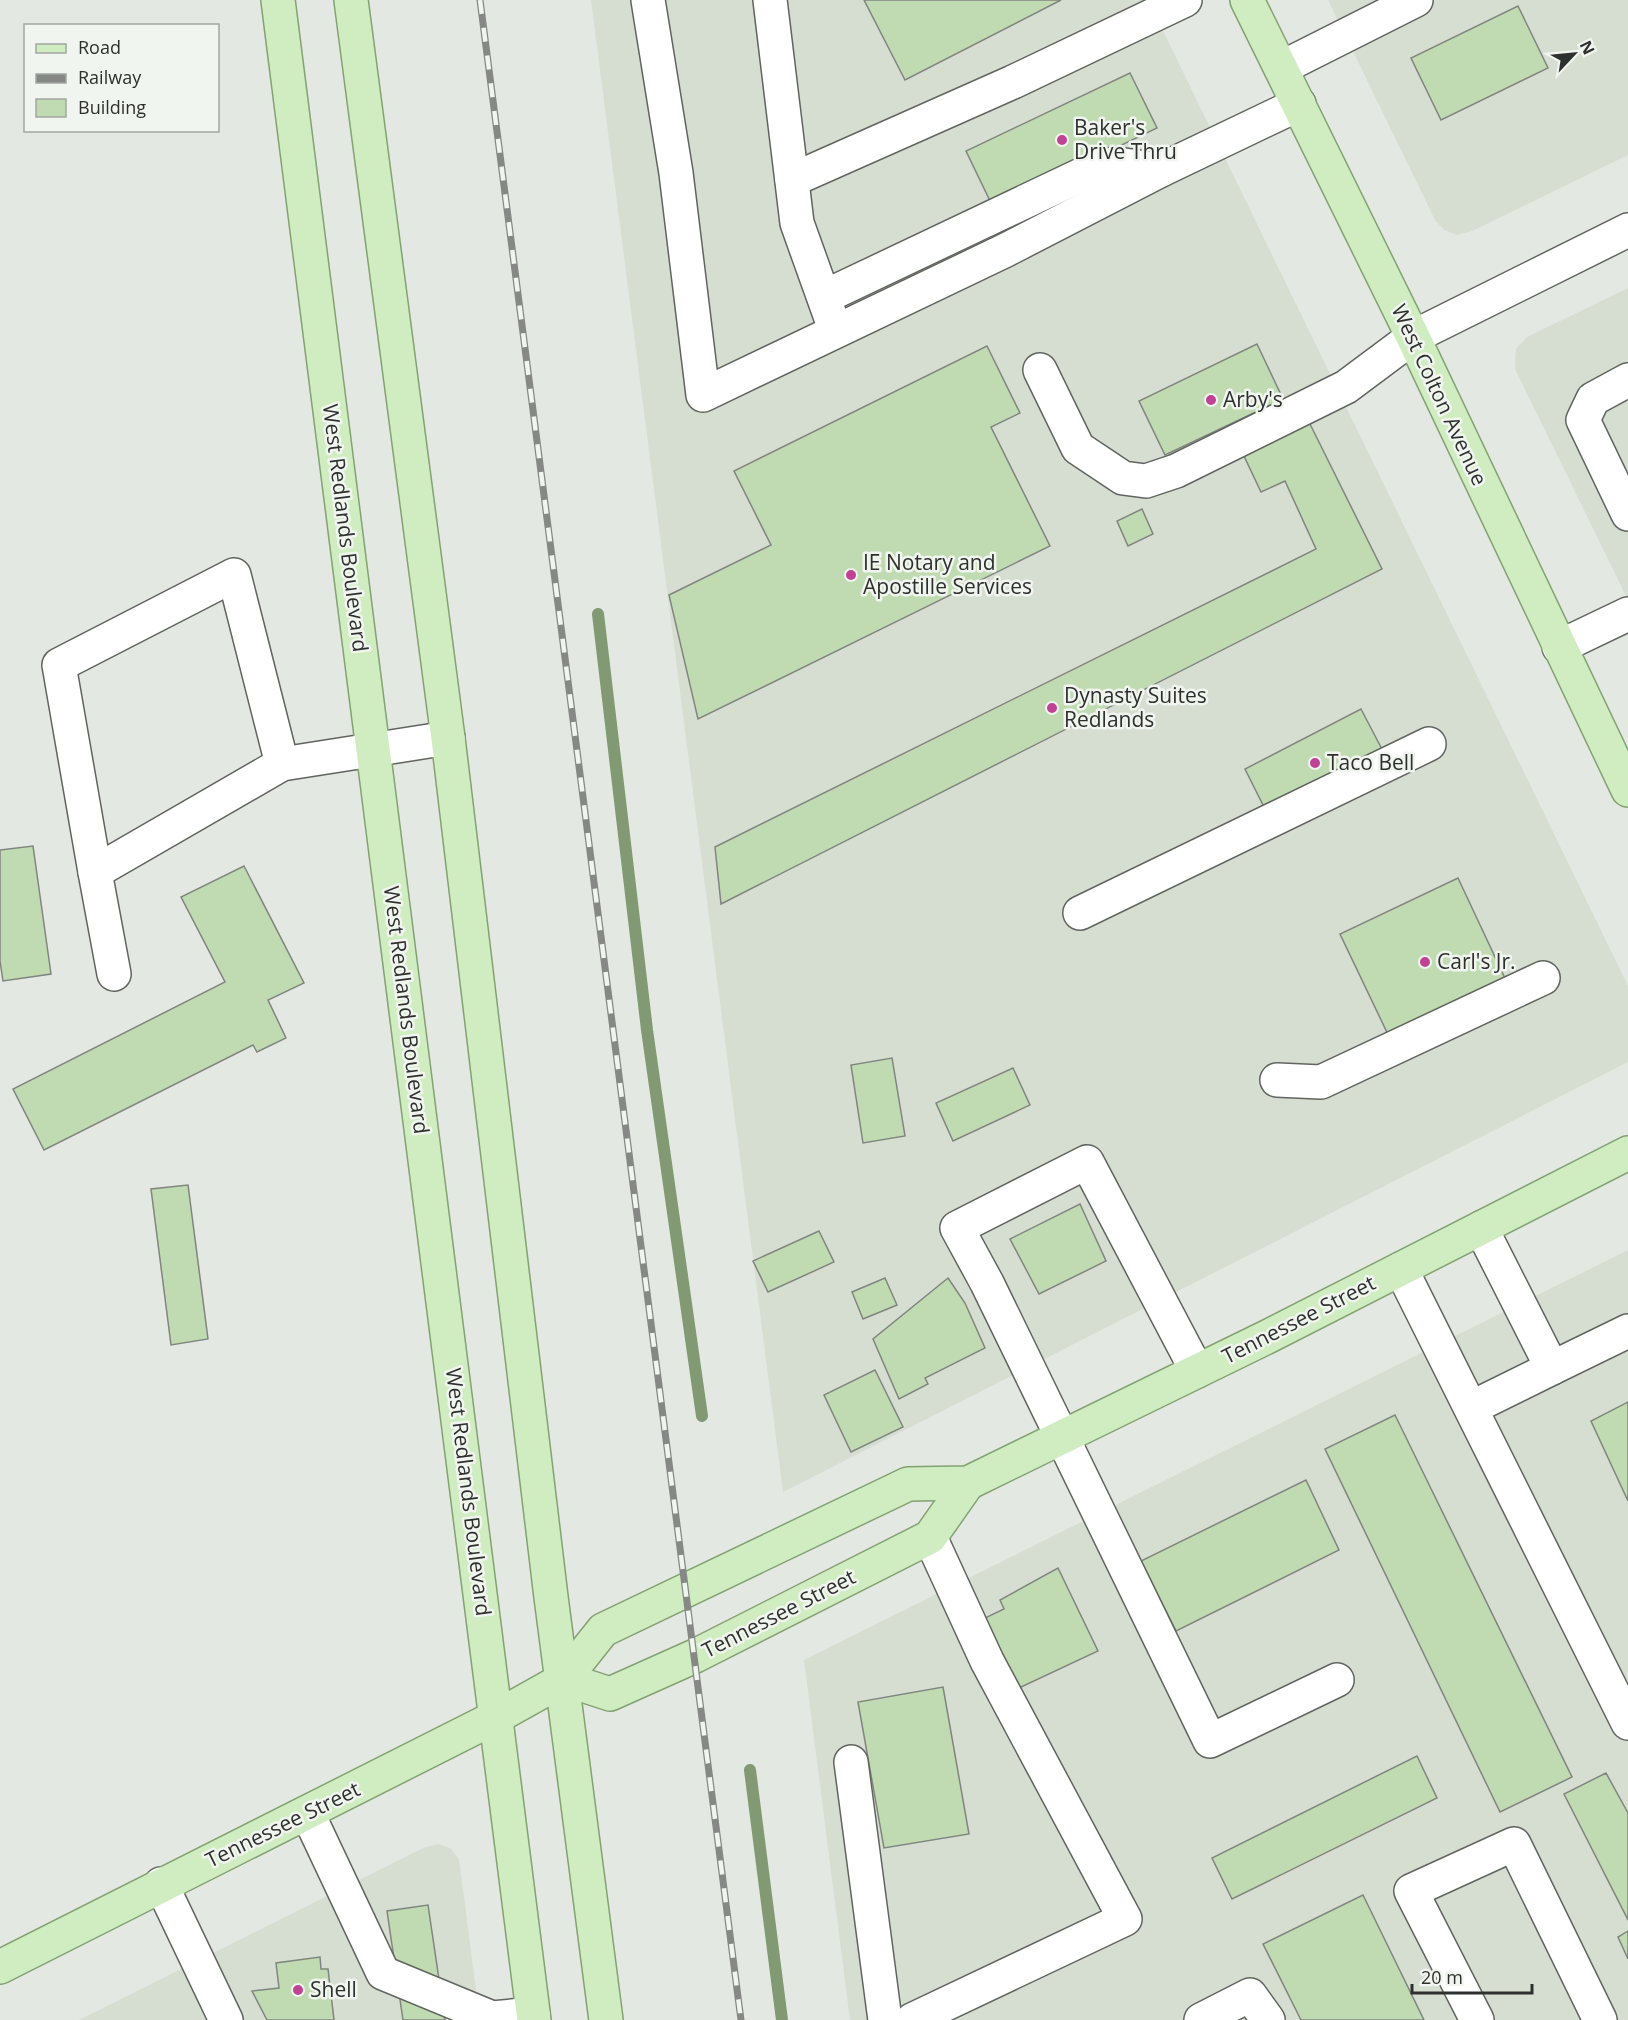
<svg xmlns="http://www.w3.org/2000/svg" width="1628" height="2020" viewBox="0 0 1628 2020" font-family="'Open Sans',sans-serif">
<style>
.built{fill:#d6ddd1}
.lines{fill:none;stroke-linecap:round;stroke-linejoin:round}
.stream{stroke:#819a73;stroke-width:12}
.building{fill:#c0dbb1;stroke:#818580;stroke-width:1.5}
.minor-casing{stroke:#61655f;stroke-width:36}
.major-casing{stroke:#83a272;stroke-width:36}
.minor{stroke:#fff;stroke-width:33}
.major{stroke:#d0ecc1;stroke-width:33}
.rail-casing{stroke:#858884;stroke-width:7}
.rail{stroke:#f1f5ef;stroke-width:4.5;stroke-dasharray:14;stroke-linecap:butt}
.poi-dot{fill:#bf4392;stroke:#f1f5ef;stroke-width:2}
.labels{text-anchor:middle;stroke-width:5;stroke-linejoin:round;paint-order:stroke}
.poi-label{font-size:21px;fill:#2e302e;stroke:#f1f5ef;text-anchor:start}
.street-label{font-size:21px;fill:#2e302e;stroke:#f1f5ef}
</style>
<rect width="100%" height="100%" fill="#e4e8e2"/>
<g class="built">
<polygon points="591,0 1148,0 1628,986 1628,1062 783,1492"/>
<polygon points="1328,0 1628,0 1628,155 1472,231 1457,235 1444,230 1435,220"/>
<polygon points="1628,288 1628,600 1515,369 1516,349 1527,337"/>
<polygon points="1628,1250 1628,2020 850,2020 804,1660"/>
<polygon points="438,1844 450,1848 459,1859 480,2020 79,2020 423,1848"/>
</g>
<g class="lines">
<g class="stream">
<polyline points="598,614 647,1030 702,1416"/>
<polyline points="750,1770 782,2020"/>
</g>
</g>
<g class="building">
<polygon points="864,0 1061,0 905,80"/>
<polygon points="1518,6 1548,68 1441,120 1411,58"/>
<polygon points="1130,73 1157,128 993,207 966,151"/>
<polygon points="1257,344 1283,399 1165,455 1139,401"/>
<polygon points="987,346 1020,413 991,427 1050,546 698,719 669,595 771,545 734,471"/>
<polygon points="1309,422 1382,569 721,904 715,847 1316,549 1285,481 1261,492 1244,456"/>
<polygon points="1142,509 1153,534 1128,546 1117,521"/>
<polygon points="1361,709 1386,757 1269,817 1245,769"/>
<polygon points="33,846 51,974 3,981 0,961 0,850"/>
<polygon points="244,866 304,983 268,1000 286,1038 257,1052 253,1045 44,1150 13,1089 225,982 181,897"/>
<polygon points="1458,878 1510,989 1393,1045 1340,934"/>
<polygon points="892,1058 905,1136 863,1143 851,1065"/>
<polygon points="1013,1068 1030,1105 953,1141 936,1103"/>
<polygon points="188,1185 208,1339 171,1345 151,1189"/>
<polygon points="1080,1204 1106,1261 1039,1294 1010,1239"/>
<polygon points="819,1231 834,1262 768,1292 753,1261"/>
<polygon points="885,1278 897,1305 863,1319 852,1292"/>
<polygon points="948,1278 965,1303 985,1348 925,1378 928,1384 899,1399 873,1339"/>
<polygon points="875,1370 903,1427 851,1452 824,1395"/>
<polygon points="1628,1402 1628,1501 1591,1421"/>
<polygon points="1395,1415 1572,1777 1500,1812 1325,1449"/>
<polygon points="1306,1480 1339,1550 1176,1631 1141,1561"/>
<polygon points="1058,1568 1098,1651 1019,1688 985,1618 1004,1609 1000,1600"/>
<polygon points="943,1687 969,1834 884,1848 858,1702"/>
<polygon points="1417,1756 1437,1798 1232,1899 1212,1858"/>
<polygon points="1606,1773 1628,1813 1628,1920 1564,1794"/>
<polygon points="1363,1895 1424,2020 1301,2020 1263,1944"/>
<polygon points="428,1905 445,2020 403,2020 387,1911"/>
<polygon points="1628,1931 1628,1959 1618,1937"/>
<polygon points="320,1957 321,1969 328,1969 334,2020 267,2020 252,1991 279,1988 276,1963"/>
</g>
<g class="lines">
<defs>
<g id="minor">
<polyline points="648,0 676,173 703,395 1006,250 1161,170 1299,104"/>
<polyline points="770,0 797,223 831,318"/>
<polyline points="1281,68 1416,0"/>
<polyline points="792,180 1013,82 1185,0"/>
<polyline points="824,297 1100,166 1117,164 1161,170"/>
<polyline points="1040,370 1078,448 1123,478 1146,481 1176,471 1346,387 1413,337 1628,230"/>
<polyline points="1628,380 1593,399 1583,420 1628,514"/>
<polyline points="1559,647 1628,614"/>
<polyline points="95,872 59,665 234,575 282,764"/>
<polyline points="1080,913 1429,744"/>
<polyline points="114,974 95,872 282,764 448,738"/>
<polyline points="1277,1080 1321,1082 1543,978"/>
<polyline points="1481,1228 1552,1368 1628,1331"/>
<polyline points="1401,1269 1628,1723"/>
<polyline points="1197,1371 1087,1162 957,1228 987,1283 1210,1741 1337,1680"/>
<polyline points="1471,1408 1552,1368"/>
<polyline points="851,1762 885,2020"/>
<polyline points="308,1814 383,1973 492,2018 533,2014"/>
<polyline points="161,1884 226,2020"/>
<polyline points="912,2020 1125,1919 987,1661 930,1537"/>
<polyline points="1201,2020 1250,1995 1268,2020"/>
<polyline points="1477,2020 1411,1891 1514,1844 1600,2020"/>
</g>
<g id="major">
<polyline points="278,0 534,2020"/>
<polyline points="351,0 448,738 551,1597 606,2020"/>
<polyline points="1247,0 1413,337 1628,790"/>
<polyline points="564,1679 610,1694 695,1656 930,1537 968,1483"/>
<polyline points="0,1967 496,1717 564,1679 603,1630 908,1484 968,1483 1267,1337 1628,1153"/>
</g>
</defs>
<use href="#minor" class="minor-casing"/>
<use href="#major" class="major-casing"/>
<use href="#minor" class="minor"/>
<use href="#major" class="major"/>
<defs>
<polyline id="rail" points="480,0 741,2020"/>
</defs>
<use href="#rail" class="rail-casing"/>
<use href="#rail" class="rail"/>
</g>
<g class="poi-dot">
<circle cx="1062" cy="140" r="6"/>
<circle cx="1211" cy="400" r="6"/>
<circle cx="851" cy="575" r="6"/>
<circle cx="1052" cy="708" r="6"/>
<circle cx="1315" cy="763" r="6"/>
<circle cx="1425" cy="962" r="6"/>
<circle cx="298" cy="1990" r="6"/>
</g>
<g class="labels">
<g class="poi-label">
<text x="1074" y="135">Baker's<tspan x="1074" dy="24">Drive Thru</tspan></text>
<text x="1223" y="407">Arby's</text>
<text x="863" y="570">IE Notary and<tspan x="863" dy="24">Apostille Services</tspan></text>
<text x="1064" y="703">Dynasty Suites<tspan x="1064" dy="24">Redlands</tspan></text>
<text x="1327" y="770">Taco Bell</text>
<text x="1437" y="969">Carl's Jr.</text>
<text x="310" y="1997">Shell</text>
</g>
<g class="street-label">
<text transform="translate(1439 395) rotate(65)" y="7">West Colton Avenue</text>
<text transform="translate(345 528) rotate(83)" y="7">West Redlands Boulevard</text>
<text transform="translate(406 1010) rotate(83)" y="7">West Redlands Boulevard</text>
<text transform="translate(1299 1320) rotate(-27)" y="7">Tennessee Street</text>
<text transform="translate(468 1492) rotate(83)" y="7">West Redlands Boulevard</text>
<text transform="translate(779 1614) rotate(-27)" y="7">Tennessee Street</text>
<text transform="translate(283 1825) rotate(-26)" y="7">Tennessee Street</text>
</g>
</g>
<rect x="24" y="24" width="195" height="108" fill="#f1f5ef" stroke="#a3a6a2" stroke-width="1.5"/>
<rect x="36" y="44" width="30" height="9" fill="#d0ecc1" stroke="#a3a6a2" stroke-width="1.5"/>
<text x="78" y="54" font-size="18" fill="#2e302e">Road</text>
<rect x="36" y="74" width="30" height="9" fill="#858884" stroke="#a3a6a2" stroke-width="1.5"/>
<text x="78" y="84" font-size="18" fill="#2e302e">Railway</text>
<rect x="36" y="99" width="30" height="18" fill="#c0dbb1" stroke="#a3a6a2" stroke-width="1.5"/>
<text x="78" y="114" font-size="18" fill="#2e302e">Building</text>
<g transform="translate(1574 54) rotate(64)" stroke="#f1f5ef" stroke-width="4.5" paint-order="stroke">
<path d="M0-4.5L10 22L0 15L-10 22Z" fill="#2e302e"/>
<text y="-9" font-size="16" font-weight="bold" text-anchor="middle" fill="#2e302e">N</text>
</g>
<path d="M1412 1984v9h120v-9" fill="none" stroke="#2e302e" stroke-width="3"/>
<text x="1421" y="1984" font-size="18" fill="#2e302e" stroke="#f1f5ef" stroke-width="4.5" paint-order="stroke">20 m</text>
</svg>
